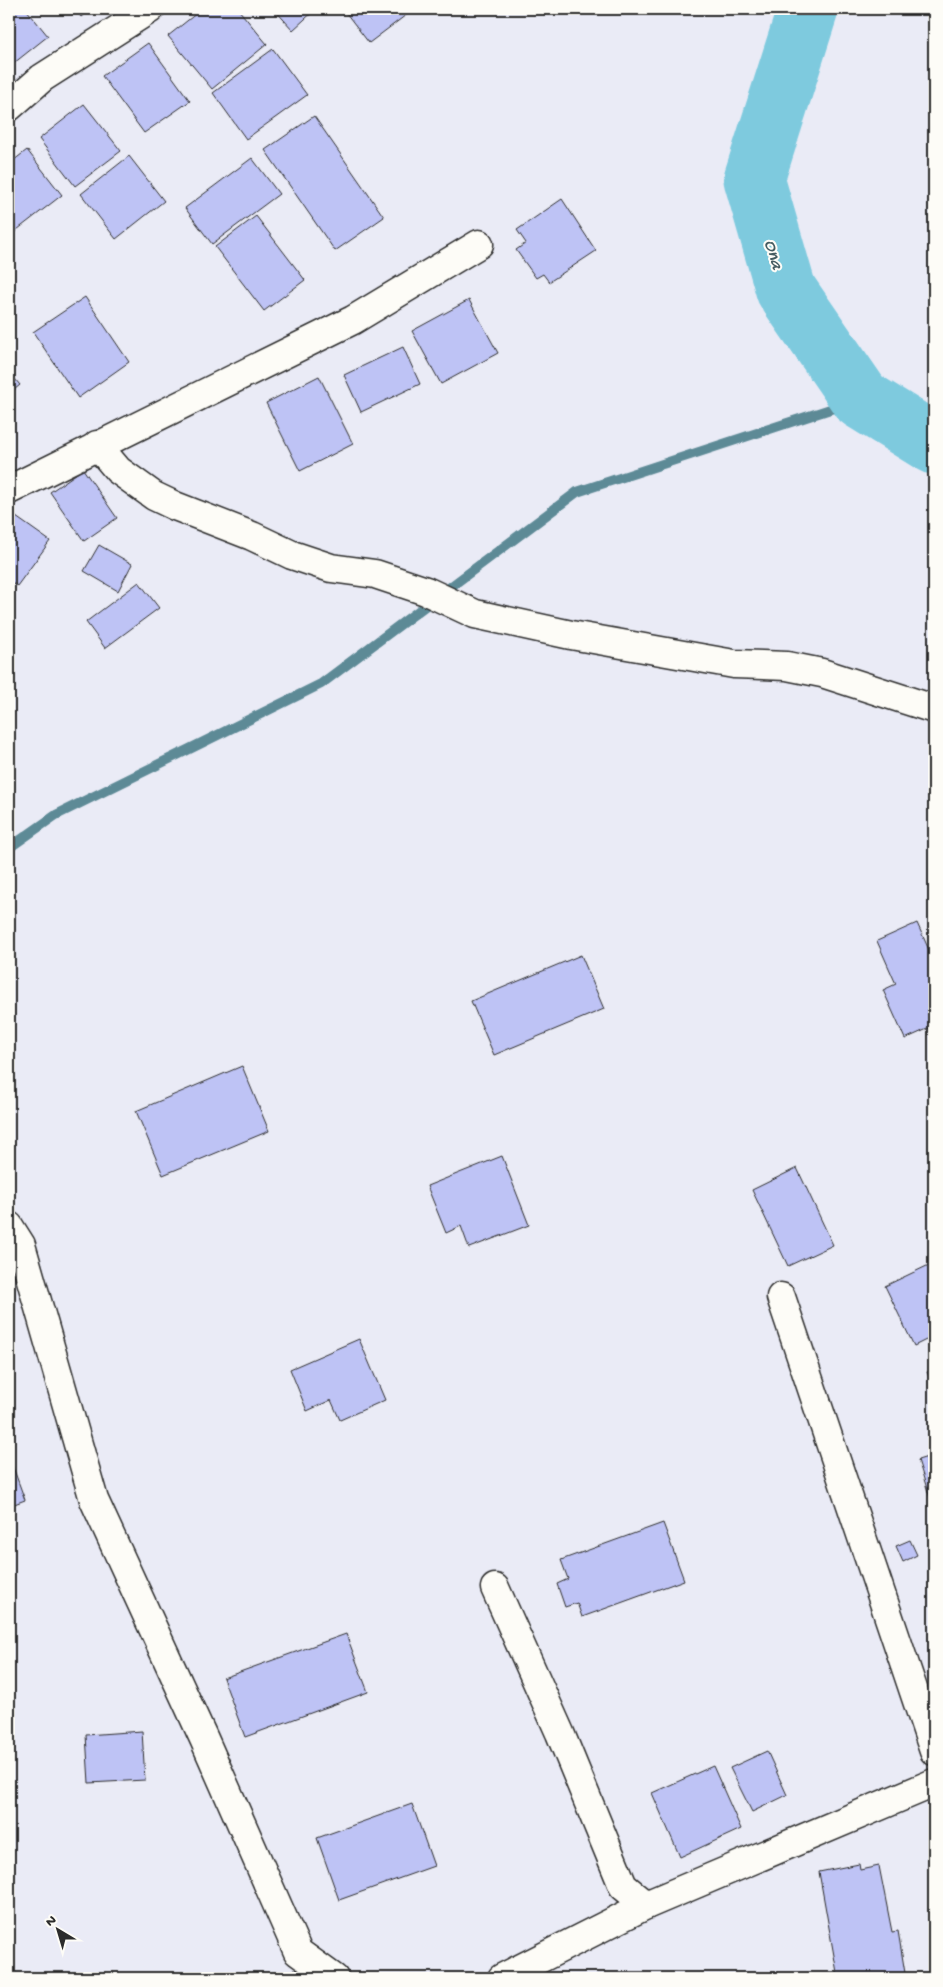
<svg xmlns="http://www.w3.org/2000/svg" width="943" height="1987" viewBox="0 0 943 1987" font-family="'Gochi Hand',sans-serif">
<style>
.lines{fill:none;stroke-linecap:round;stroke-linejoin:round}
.stream{stroke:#5d8a96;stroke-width:10}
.river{stroke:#7ecade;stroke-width:61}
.building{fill:#bec3f5;stroke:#2b2b2b}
.minor-casing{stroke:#2b2b2b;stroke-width:31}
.minor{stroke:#fdfcf7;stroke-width:28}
.labels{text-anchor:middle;stroke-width:4;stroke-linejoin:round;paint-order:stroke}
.water-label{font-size:18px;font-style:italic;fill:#445b61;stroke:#fdfcf7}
</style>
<rect width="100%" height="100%" fill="#eaebf6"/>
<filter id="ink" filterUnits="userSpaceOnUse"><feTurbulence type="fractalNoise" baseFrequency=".02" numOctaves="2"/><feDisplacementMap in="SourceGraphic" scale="10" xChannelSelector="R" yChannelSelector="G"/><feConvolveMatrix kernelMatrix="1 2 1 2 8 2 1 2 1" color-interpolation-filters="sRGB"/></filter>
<g filter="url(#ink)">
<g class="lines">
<polyline class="stream" points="9,848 56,815 321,684 577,492 861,399"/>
<polyline class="river" points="808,9 754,179 786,290 861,399 934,444"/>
</g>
<g class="building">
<polygon points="9,9 26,9 48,36 9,67"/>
<polygon points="75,9 91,9 81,17"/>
<polygon points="202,9 238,9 267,44 212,89 168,36"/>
<polygon points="274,9 316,9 293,30"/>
<polygon points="343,9 414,9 369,43"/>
<polygon points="148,43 190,101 144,133 102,76"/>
<polygon points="273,49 307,95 246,139 213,93"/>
<polygon points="84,104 121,151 75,186 39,139"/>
<polygon points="314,116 384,217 335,251 265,150"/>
<polygon points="27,150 62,195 13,233 9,227 9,164"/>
<polygon points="129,156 164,201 116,239 81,194"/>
<polygon points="252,158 279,194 212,244 185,208"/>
<polygon points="562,199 596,251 549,282 543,274 536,278 516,250 526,243 517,230"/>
<polygon points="256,216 305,280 264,311 215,247"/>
<polygon points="85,297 129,362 78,398 33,332"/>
<polygon points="469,300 498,353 441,384 412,331"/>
<polygon points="403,347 420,384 361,412 344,375"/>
<polygon points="9,372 20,385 9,394"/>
<polygon points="319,376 353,444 300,471 266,403"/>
<polygon points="83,469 117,518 84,541 50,492"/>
<polygon points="9,512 50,541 17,586 9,580"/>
<polygon points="99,545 132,564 118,591 84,571"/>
<polygon points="139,582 159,608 105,648 86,622"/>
<polygon points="917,923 934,961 934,1026 905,1039 883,990 896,984 877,941"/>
<polygon points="581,955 604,1009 494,1055 471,1001"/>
<polygon points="242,1066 269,1131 163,1175 136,1111"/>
<polygon points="502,1156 529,1225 469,1248 461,1226 446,1233 427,1186"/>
<polygon points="797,1168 833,1245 788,1266 752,1190"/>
<polygon points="931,1264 934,1271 934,1336 914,1346 885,1286"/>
<polygon points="359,1339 385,1400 340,1420 331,1400 307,1411 290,1369"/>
<polygon points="934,1369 934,1390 927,1372"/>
<polygon points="934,1455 934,1511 918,1460"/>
<polygon points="10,1459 25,1500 9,1506 9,1460"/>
<polygon points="663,1523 684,1580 582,1617 577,1603 565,1607 557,1584 568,1579 561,1560"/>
<polygon points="910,1540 917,1555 903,1562 896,1546"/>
<polygon points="346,1634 368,1692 245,1737 223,1678"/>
<polygon points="142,1731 145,1780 89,1783 86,1735"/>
<polygon points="767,1751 787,1795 752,1812 730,1768"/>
<polygon points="713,1766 741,1829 680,1857 652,1793"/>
<polygon points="412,1804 434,1866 339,1900 317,1838"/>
<polygon points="859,1864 860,1870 879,1866 892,1932 898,1931 905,1973 874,1978 838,1978 819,1872"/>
</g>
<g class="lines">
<defs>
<g id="minor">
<polyline points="9,107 42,78 150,9"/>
<polyline points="97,445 118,470 154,496 175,506 252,536 292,555 331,568 375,574 426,591 475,614 571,635 734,664 787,666 822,673 934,709"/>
<polyline points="9,490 353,320 479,244"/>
<polyline points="9,1226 21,1245 94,1500 204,1739 298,1952 334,1978"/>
<polyline points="781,1297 934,1751"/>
<polyline points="495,1588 560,1733 623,1886 646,1905 934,1783"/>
<polyline points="502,1978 646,1905"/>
</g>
</defs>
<use href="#minor" class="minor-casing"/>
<use href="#minor" class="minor"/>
</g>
</g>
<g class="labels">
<g class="water-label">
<text transform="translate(775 254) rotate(74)" y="6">Ona</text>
</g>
</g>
<rect width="943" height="1987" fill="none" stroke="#fdfcf7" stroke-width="30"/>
<rect x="15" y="15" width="913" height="1957" fill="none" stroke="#2b2b2b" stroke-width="2" filter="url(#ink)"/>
<g transform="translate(58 1930) rotate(322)" stroke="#fdfcf7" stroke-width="4" paint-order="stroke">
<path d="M0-4L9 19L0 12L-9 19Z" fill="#2b2b2b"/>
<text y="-8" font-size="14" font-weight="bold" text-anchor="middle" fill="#2b2b2b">N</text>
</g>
</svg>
